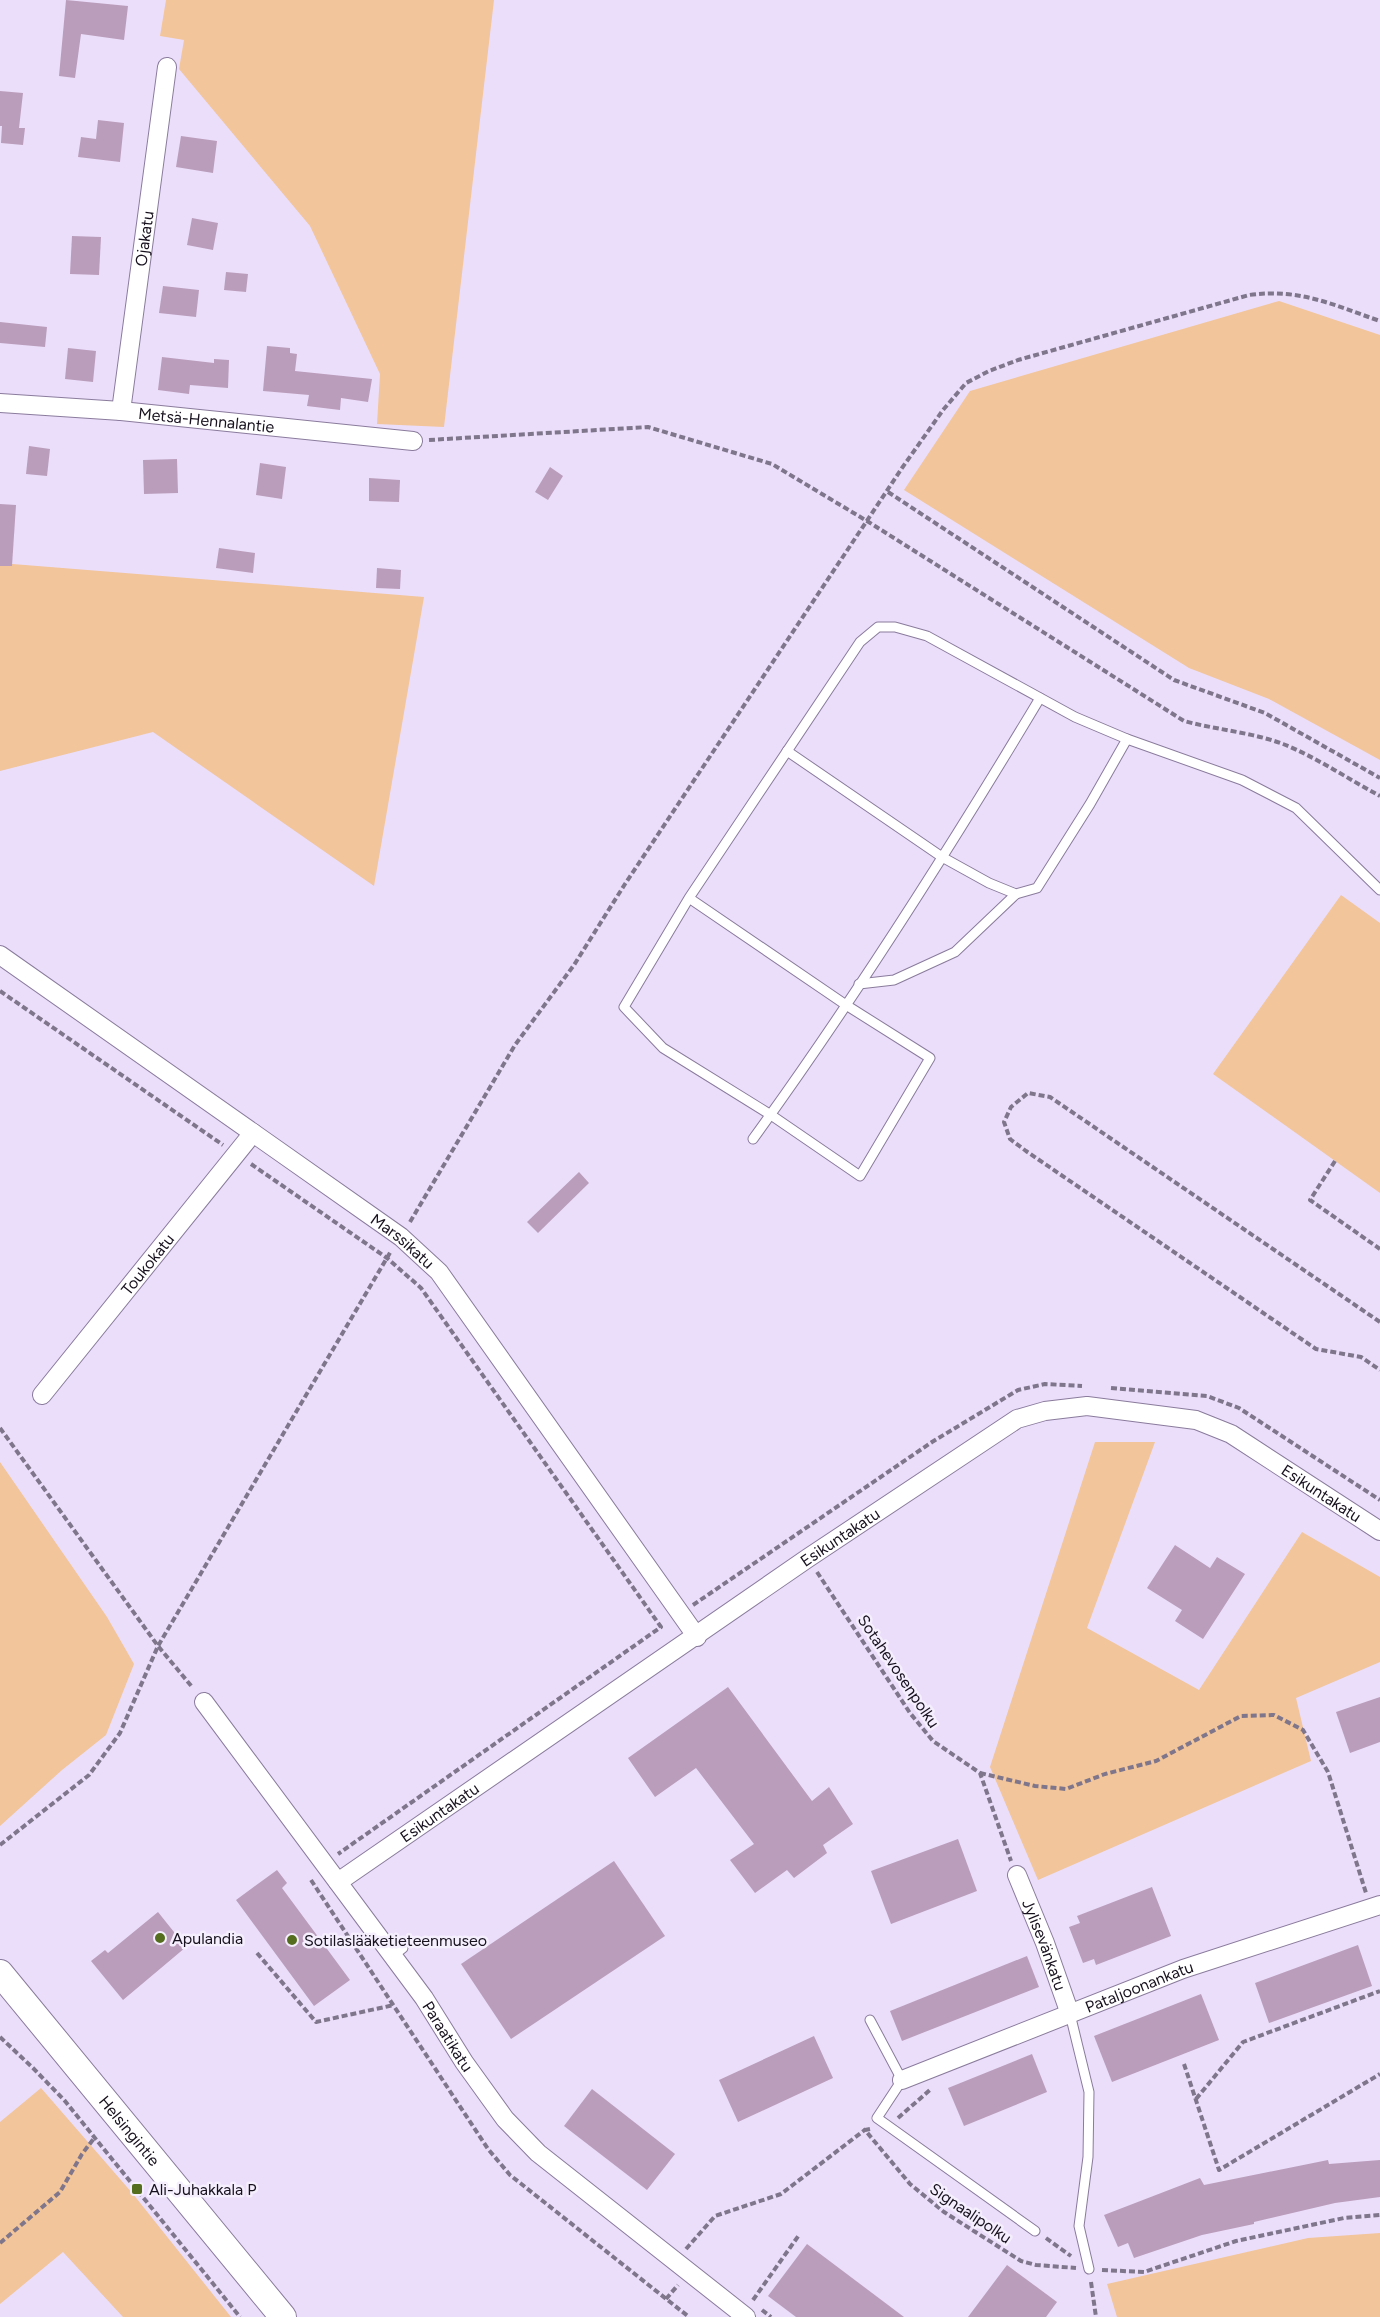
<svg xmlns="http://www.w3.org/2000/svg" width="1380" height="2317" viewBox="0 0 1380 2317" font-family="Figtree,sans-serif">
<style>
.green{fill:#f2c59a}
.building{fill:#ba9dbb}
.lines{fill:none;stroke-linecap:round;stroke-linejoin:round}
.lane-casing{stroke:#8a7b9c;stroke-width:11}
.street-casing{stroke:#8a7b9c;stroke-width:20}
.secondary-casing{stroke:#8a7b9c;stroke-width:28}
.path{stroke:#7f768b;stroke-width:4;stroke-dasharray:6 3;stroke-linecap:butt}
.lane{stroke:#fff;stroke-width:9}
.street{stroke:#fff;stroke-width:18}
.secondary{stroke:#fff;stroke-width:26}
.poi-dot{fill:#546d1f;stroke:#f5eefd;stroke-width:2}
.labels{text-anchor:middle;stroke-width:5;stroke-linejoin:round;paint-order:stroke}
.street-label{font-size:16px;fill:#17111e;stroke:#f5eefd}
.poi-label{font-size:16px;fill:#17111e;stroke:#f5eefd;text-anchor:start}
</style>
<rect width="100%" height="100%" fill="#ebdefb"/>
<g class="green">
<polygon points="166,0 494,0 444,427 377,424 380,374 310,226 179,69 184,40 160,36"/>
<polygon points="1279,301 1380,335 1380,760 1269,699 1189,668 904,490 970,391"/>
<polygon points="0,563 424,597 374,886 153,732 0,771"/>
<polygon points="1341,895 1380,923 1380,1193 1213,1074"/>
<polygon points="1095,1442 1155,1442 1087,1628 1199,1690 1302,1532 1380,1577 1380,1662 1296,1698 1311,1761 1038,1880 990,1767"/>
<polygon points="0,1462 107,1617 134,1664 106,1735 62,1770 0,1826"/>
<polygon points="41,2088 133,2194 231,2317 123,2317 63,2252 0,2304 0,2122"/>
<polygon points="1380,2233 1380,2317 1117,2317 1107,2284 1308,2238"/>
</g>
<g class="building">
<polygon points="66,0 128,6 124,40 81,34 75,78 59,76"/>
<polygon points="0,91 23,93 19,128 25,128 23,145 1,143 2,126 0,126"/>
<polygon points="98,120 124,123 120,162 78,157 81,137 96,139"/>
<polygon points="181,136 217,141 213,173 176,167"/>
<polygon points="192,218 218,223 213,250 187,245"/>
<polygon points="72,236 101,237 99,275 70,274"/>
<polygon points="226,272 248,274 246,292 224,290"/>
<polygon points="163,286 199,290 196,317 159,313"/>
<polygon points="0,322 47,327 45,347 0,343"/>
<polygon points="267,346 290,348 290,353 297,354 295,371 372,379 368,402 341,398 340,410 307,406 309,395 263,391"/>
<polygon points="68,348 96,351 93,382 65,379"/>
<polygon points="162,357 214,363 214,359 229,360 228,388 190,385 189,394 158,390"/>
<polygon points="29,446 50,449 47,476 26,474"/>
<polygon points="177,459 178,493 144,494 143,460"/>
<polygon points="260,463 286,467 282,499 256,495"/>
<polygon points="550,467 563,476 548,500 535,492"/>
<polygon points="369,478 400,480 399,502 369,501"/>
<polygon points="0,504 16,505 12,566 0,566"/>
<polygon points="219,548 255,553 253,573 216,568"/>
<polygon points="377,568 401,570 400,589 376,588"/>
<polygon points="579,1172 589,1183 538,1233 527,1222"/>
<polygon points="1175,1545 1210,1568 1217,1557 1245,1574 1203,1639 1175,1621 1182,1610 1147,1588"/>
<polygon points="728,1687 812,1801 829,1787 853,1824 823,1845 827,1853 794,1878 787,1870 755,1893 730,1860 754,1844 696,1768 655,1797 628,1758"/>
<polygon points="1380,1697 1380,1742 1350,1753 1336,1712"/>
<polygon points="958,1839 977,1891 891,1924 871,1871"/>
<polygon points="614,1861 665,1936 511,2039 461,1964"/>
<polygon points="277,1870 287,1883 282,1888 350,1980 314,2006 236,1900"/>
<polygon points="1152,1887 1171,1936 1096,1965 1094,1959 1083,1963 1069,1927 1080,1923 1077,1916"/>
<polygon points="158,1912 186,1947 123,2000 91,1961 105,1950 108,1953"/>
<polygon points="1358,1945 1372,1986 1269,2023 1255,1983"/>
<polygon points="1027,1956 1039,1987 902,2041 890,2011"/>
<polygon points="1201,1994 1219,2040 1112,2082 1094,2036"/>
<polygon points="814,2036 833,2078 738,2122 719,2080"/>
<polygon points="1032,2054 1047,2092 964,2126 948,2088"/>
<polygon points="592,2089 675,2154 647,2190 564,2126"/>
<polygon points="1328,2160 1329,2164 1380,2160 1380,2197 1335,2203 1254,2222 1254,2224 1202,2235 1134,2258 1128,2243 1118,2247 1104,2215 1200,2178 1204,2185"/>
<polygon points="807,2244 904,2317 796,2317 768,2296"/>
<polygon points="1007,2265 1057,2302 1046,2317 968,2317"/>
</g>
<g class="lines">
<defs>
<g id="lane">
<polyline points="787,751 942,857 989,883 1016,894 1037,888 1090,804 1127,739"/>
<polyline points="689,898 624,1007 663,1048 771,1115 860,1176 930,1058 846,1005 689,898 860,642 878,627 895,627 927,636 1075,717 1127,739 1242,780 1296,808 1380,890"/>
<polyline points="859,984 894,980 955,952 1016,894"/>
<path d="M753,1139C856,997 950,848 1040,698"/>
<polyline points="393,1956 403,1948"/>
<polyline points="1070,2014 1089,2092 1088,2157 1079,2226 1089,2269"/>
<polyline points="870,2020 902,2080 877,2118 1035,2231"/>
</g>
<g id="street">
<path id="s1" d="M0,403L121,411L413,441"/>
<path id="s2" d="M121,411L167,67"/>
<path id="s3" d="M0,955L401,1237L439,1272L697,1637"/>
<path id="s4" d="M42,1395L253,1133"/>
<path id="s5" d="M204,1702L424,1998L464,2062L505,2119L538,2153L746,2317"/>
<path id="s6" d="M1017,1875L1045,1943L1070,2014"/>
<path id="s7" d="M338,1882L808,1558L1017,1419L1045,1411L1087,1406L1196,1420L1231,1434L1380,1531"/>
<path id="s8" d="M902,2080L1183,1969L1380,1905"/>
</g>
<g id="secondary">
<path id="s9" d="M0,1973L283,2317"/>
</g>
</defs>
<use href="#lane" class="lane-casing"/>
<use href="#street" class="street-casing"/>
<use href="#secondary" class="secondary-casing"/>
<g class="path">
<path d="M429,440L648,427L772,464L867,521L1184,721C1217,730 1251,732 1283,744C1314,756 1350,780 1380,796"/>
<polyline points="888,492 1174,680 1265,713 1380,778"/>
<polyline points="0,991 223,1145"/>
<polyline points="1335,1161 1310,1200 1380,1249"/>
<polyline points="251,1164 387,1258 421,1288 661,1627 338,1854"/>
<path d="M410,1222L515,1045L574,965L625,884L902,468L943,410L966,383L989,371L1018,360L1249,295C1300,288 1333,305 1380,321"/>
<polyline points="1380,1322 1050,1097 1028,1093 1011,1107 1004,1122 1010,1139 1026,1151 1316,1349 1361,1357 1380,1370"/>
<polyline points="1111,1388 1207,1396 1239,1408 1380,1500"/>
<polyline points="0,1428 158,1646 193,1688"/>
<polyline points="817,1572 910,1713 933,1741 980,1773 1011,1861"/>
<polyline points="693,1605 932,1442 1018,1390 1045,1384 1082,1386"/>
<polyline points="980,1773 1035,1786 1066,1789 1105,1774 1156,1761 1241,1716 1274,1715 1303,1730 1328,1772 1366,1893"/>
<polyline points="0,1845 89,1775 120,1733 158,1646 391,1251"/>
<polyline points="311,1880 488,2149 510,2175 689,2317"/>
<polyline points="257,1953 316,2022 394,2005"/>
<polyline points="0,2037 33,2068 65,2101 240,2317"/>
<polyline points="1184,2064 1219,2170 1380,2074"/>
<polyline points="1196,2099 1243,2042 1380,1991"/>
<polyline points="898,2118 931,2089"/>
<polyline points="870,2129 865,2130 910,2184 944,2212 1021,2261 1036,2265 1076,2268"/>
<polyline points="1046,2238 1071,2256"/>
<polyline points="0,2243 60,2192 82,2154 95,2137"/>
<polyline points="686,2249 715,2216 781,2194 866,2129"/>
<polyline points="1102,2270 1144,2272 1236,2241 1344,2218 1380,2215"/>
<polyline points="1091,2282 1096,2317"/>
<polyline points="666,2299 678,2285"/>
<polyline points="753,2300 799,2235"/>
<polyline points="762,2310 771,2317"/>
</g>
<use href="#lane" class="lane"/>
<use href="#street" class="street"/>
<use href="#secondary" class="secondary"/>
</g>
<g class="poi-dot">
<circle cx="160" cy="1938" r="6"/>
<circle cx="292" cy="1940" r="6"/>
<rect x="131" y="2183" width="12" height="12" rx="3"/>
</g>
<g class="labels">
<g class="street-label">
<text dy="6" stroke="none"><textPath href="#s2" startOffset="174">Ojakatu</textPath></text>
<text dy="6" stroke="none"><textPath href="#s1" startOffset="207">Metsä-Hennalantie</textPath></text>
<text dy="6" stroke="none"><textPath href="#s3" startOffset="494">Marssikatu</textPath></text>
<text dy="6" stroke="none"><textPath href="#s4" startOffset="168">Toukokatu</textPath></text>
<text dy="6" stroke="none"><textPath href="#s7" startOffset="1149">Esikuntakatu</textPath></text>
<text dy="6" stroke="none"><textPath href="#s7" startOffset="609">Esikuntakatu</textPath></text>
<text transform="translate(899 1671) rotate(56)" y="6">Sotahevosenpolku</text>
<text dy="6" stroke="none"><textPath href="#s7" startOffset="123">Esikuntakatu</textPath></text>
<text dy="6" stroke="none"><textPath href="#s6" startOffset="75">Jylisevänkatu</textPath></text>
<text dy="6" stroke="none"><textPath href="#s8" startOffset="255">Pataljoonankatu</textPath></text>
<text dy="6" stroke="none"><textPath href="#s5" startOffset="414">Paraatikatu</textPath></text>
<text dy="6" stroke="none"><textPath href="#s9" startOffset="204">Helsingintie</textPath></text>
<text transform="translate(971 2213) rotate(34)" y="6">Signaalipolku</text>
</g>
<g class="poi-label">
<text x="172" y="1944">Apulandia</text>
<text x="304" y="1946">Sotilaslääketieteenmuseo</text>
<text x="149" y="2195">Ali-Juhakkala P</text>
</g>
</g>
</svg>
